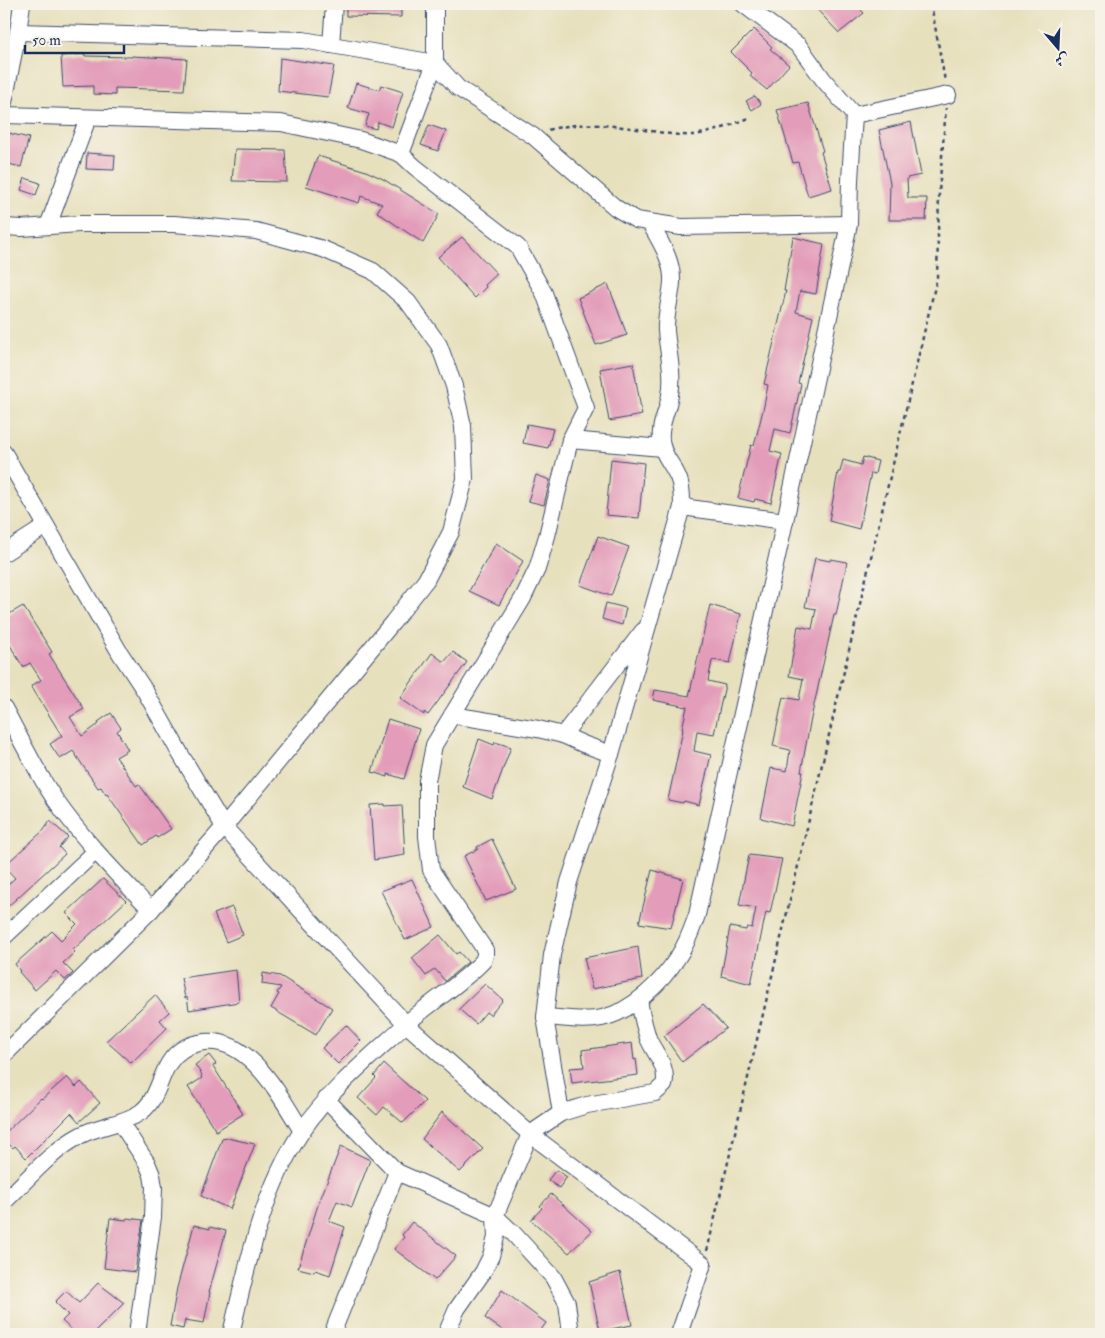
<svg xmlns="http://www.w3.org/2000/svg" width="1105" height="1338" viewBox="0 0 1105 1338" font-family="'IM FELL Double Pica',Amiri,serif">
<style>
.building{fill:#e39cb9}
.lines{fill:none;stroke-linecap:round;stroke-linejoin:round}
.street-casing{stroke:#3a4a6c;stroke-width:18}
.path{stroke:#3a4a6c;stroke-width:2.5;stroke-dasharray:4 4;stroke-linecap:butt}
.street{stroke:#fff;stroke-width:16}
</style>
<rect width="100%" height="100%" fill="#f7f3e8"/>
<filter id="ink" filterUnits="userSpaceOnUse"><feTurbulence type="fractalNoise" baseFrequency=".02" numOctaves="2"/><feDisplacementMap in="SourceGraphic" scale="10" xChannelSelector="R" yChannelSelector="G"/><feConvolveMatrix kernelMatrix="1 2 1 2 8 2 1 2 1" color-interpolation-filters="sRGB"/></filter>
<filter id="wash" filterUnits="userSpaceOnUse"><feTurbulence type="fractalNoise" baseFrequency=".0096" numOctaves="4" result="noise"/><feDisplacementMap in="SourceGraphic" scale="20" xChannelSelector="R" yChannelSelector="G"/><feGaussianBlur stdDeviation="1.12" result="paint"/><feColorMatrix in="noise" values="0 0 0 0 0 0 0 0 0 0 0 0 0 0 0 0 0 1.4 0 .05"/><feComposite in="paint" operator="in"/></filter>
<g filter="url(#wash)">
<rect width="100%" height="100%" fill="#e7e0bd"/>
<g id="blocks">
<g class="building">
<polygon points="346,4 401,4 401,17 346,16"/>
<polygon points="812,4 832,4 837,9 843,4 855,4 864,13 839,33"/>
<polygon points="754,29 772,47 770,49 789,65 767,90 750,76 752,73 731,52"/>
<polygon points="85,54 85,56 132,57 132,56 187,59 184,90 115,88 115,95 93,94 93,86 63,87 61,56"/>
<polygon points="280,58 334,66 328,97 278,91"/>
<polygon points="356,83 379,90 381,85 403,92 392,127 378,122 376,129 365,126 369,114 348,108"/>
<polygon points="755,96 761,104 752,110 746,101"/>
<polygon points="808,103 823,151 821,152 832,189 808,196 798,162 793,163 777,110"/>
<polygon points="911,122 921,175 907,178 908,198 927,198 926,220 889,220 890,183 879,130"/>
<polygon points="429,125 446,131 438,151 421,145"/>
<polygon points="4,132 29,138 21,167 4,163"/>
<polygon points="235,149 285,150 287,182 232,181"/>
<polygon points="87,153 115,155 114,170 86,169"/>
<polygon points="318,156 366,171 383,179 439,214 423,243 377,212 382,204 361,196 359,203 306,186"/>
<polygon points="25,178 40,183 36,195 21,190"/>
<polygon points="462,237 497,274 485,285 486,287 475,298 438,257"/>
<polygon points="793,237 824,244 816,294 800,291 796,312 813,317 798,383 801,384 790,433 775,429 770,451 782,454 771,503 755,499 754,502 738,498 751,445 754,446 764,406 768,385 764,384 786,291 784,291"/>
<polygon points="608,284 627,335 596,345 578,298"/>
<polygon points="633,363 642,415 609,421 600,369"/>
<polygon points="527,424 553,429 548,448 523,443"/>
<polygon points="863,457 878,461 875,474 871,473 859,529 829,521 838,472 840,472 843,460 861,465"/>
<polygon points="611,459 644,463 639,518 606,515"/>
<polygon points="536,475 550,480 544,505 528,501"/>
<polygon points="598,536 629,547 611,596 580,585"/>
<polygon points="496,543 523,561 499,605 469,591"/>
<polygon points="815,558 830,561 831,559 847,562 836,615 834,615 810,723 801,772 803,772 792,826 761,818 771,768 787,771 790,750 773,746 783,697 799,700 803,679 789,676 798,626 812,629 816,609 805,607"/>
<polygon points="606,603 626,608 622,625 602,619"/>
<polygon points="710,605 741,614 730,663 714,660 712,661 708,681 725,685 714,734 697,731 694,751 711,755 699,805 684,801 683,803 668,800 683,730 682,729 687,707 653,700 655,690 689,696"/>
<polygon points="23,606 52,652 49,654 84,709 70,717 82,736 99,724 98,722 111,713 121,728 117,731 128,750 116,757 136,786 139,784 171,829 157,838 156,836 143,845 107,794 106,795 101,787 98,788 73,751 60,759 50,744 62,736 31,686 41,680 30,663 23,667 4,635 4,617"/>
<polygon points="453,652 467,662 428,715 424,712 424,715 400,698 432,653 444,662"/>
<polygon points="388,719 419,729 404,779 388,774 388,777 372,772"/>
<polygon points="479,739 494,745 495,742 511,747 492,799 463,787"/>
<polygon points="385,804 385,806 402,805 405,855 374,860 370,805"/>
<polygon points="50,821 68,837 59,847 65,854 4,910 4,888 15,878 4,866 44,830"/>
<polygon points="492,839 516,889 486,901 464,856 478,849 477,847"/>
<polygon points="749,855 782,859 770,913 766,912 751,984 721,976 730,927 746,930 747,927 752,928 756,908 739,905"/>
<polygon points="652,870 683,879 671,928 639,923"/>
<polygon points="103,879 126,901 73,950 75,952 63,963 73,973 65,980 56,971 35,990 19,972 20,971 15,964 52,931 61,940 77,924 66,913"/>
<polygon points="412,879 434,927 405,940 381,891"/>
<polygon points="232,907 243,935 226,942 214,914"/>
<polygon points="440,935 456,954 459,952 468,962 445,981 435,969 426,976 412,958"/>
<polygon points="638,947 642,979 592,989 584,958"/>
<polygon points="236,970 239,1002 189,1010 187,997 185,998 181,978"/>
<polygon points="263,973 280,976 332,1008 316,1035 271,1008 279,994 277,993 281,987 262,984"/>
<polygon points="485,984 503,1000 490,1015 486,1012 476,1024 459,1009"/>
<polygon points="155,995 169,1012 160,1020 167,1028 131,1063 106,1041"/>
<polygon points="703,1004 726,1028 682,1062 664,1036"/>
<polygon points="346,1025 361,1041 338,1064 322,1048"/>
<polygon points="632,1043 634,1060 636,1059 638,1075 572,1083 570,1068 584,1067 582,1050"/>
<polygon points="209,1055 216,1064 213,1066 243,1114 216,1131 188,1087 202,1078 201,1076 202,1075 195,1065"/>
<polygon points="384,1064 425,1101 403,1123 384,1107 377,1115 358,1098 376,1078 374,1076"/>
<polygon points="67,1077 76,1087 81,1082 100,1103 79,1122 71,1113 26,1158 15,1146 13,1148 4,1139 4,1134 41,1098 42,1099"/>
<polygon points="442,1112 483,1149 460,1172 422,1139"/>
<polygon points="227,1138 255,1144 230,1209 201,1196 222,1139"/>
<polygon points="341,1146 370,1160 352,1207 337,1201 329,1221 345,1227 330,1275 315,1270 314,1272 298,1268 318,1205"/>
<polygon points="556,1170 567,1177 559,1188 548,1180"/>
<polygon points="551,1194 592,1231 569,1253 531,1220 542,1208 540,1206"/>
<polygon points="110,1218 126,1220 127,1218 143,1220 135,1272 104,1268"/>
<polygon points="412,1222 456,1256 435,1280 394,1249 404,1237 402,1235"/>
<polygon points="194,1225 210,1229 210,1227 226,1231 209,1292 210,1292 204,1323 185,1320 183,1329 170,1326 177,1288"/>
<polygon points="620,1272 632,1325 600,1331 589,1282"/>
<polygon points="98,1283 124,1303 93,1334 76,1334 62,1321 68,1315 55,1302 66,1291 79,1303"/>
<polygon points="502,1290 546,1323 538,1334 508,1334 485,1318"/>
</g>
</g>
</g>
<g filter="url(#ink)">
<use href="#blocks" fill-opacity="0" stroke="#3a4a6c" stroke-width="1"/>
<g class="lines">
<defs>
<g id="street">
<polyline points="743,4 799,46 823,79 854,115 948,95"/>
<polyline points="18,32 303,40 435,63 458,88 533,136 616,208 636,220 681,227 849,224"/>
<polyline points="331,45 334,4"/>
<polyline points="4,102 18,32 22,4"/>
<path d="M4,115L281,123L361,140L401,154L415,167L518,247L544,293L586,408L570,440L547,536L537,569L523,598L434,745L427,781V836L431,870L485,950V955L483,961C460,985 429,1003 404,1026C369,1058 329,1091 302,1131C262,1191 247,1266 231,1334"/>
<polyline points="401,154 435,63 435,4"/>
<polyline points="48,226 88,118"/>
<polyline points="4,227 22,228 79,224 174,224 256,231 323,249 373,271 408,302 439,345 454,386 463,426 465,479 451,532 426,580 393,622 224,827 151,910 4,1055"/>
<polyline points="570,440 662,448"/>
<polyline points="4,453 120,653 145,691 181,755 224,827 406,1024 530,1134 703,1264 679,1334"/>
<polyline points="682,507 785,521"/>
<polyline points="4,553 46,526"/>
<path d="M4,708C21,739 36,772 56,801C85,842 117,874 151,910"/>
<polyline points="452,715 538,729 563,735 583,744 611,754"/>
<polyline points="563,735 643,631"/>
<polyline points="4,937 95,852"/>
<path d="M545,1017C564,1018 584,1022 602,1018C633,1011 662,982 678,957C687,944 692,929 697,915L785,521L849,224L850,180L854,115"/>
<polyline points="326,1099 397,1172 495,1216 513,1233 553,1277 567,1303 571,1334"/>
<path d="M561,1113L545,1017L552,955L569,882L611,754L682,507C682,497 682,486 678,477C672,463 662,455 661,440C659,424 668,411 670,395C674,374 668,353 666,331C665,314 671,299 672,282C673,260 660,242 650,223"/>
<polyline points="120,1122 147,1163 152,1175 154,1187 153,1217 137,1334"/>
<path d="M4,1202C28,1179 51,1151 81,1135C100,1125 124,1124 141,1112C157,1100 159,1079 169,1063C176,1052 187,1045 199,1043C248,1032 281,1098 302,1131"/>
<polyline points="332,1334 397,1172"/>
<path d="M446,1334L457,1309L483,1272L491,1256L496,1237L495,1216L530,1134L561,1113L587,1105L655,1093L664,1085C669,1067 654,1053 648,1038C644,1025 641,1013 639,1000"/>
</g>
</defs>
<use href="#street" class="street-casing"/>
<g class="path">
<polyline points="931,4 945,81"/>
<path d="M548,130C582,120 617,126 651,131C665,133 679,136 693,135C713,133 731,125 749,118"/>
<polyline points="707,1251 937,278 939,192 946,108"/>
</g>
<use href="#street" class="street"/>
</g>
</g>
<rect width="1105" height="1338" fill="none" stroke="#f7f3e8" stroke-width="20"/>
<g transform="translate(1058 48) rotate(161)" stroke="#f7f3e8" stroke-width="4" paint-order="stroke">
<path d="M0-4L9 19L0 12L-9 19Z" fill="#1b2f5e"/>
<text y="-8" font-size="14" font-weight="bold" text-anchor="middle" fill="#1b2f5e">ش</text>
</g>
<path d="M25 45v8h99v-8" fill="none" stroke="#1b2f5e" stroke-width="2.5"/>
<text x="32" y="45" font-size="15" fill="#1b2f5e" stroke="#f7f3e8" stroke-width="4" paint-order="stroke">50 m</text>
</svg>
